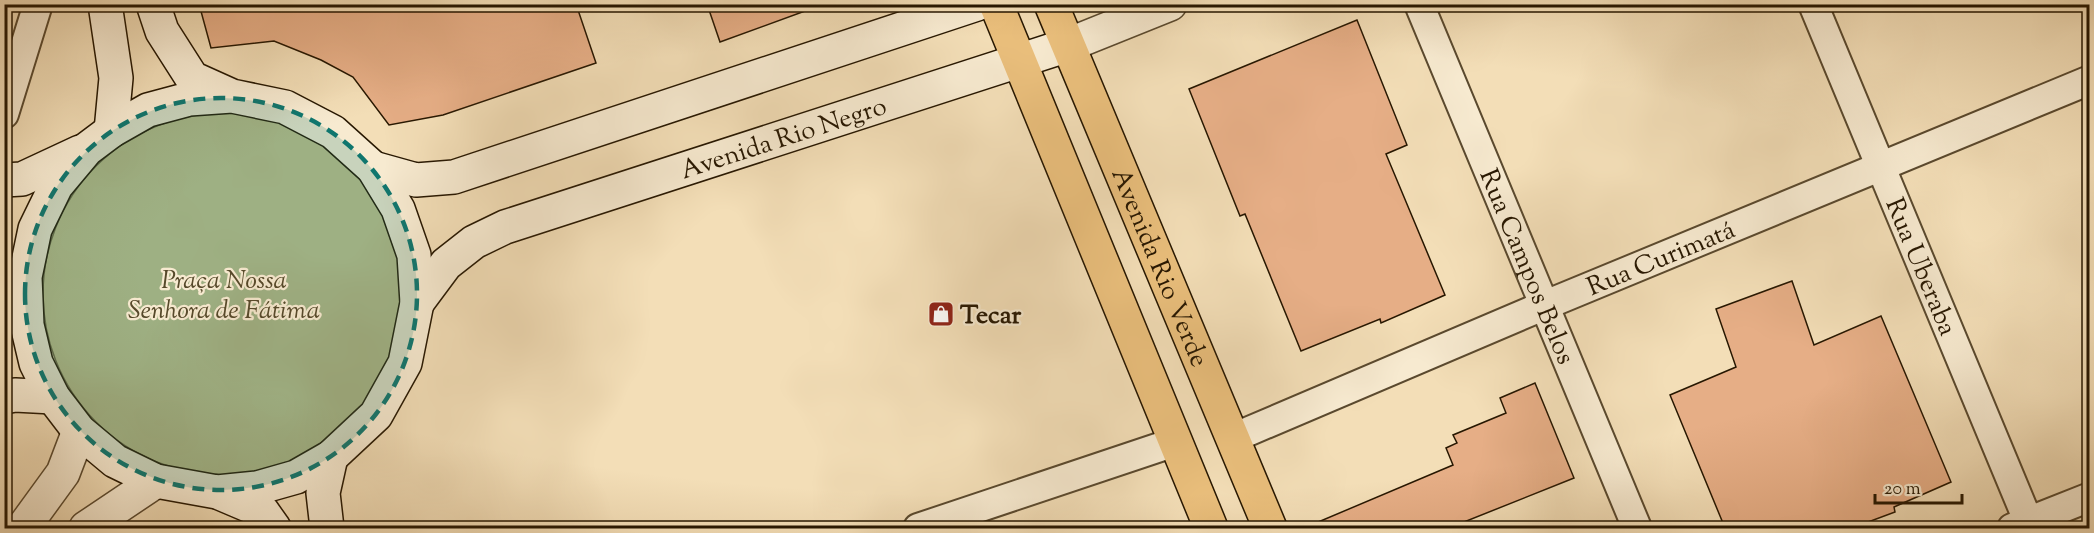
<svg xmlns="http://www.w3.org/2000/svg" width="2094" height="533" viewBox="0 0 2094 533" font-family="'Sorts Mill Goudy',serif">
<style>
.green{fill:#c2bf89;stroke:#746b45;stroke-width:1.5}
.building{fill:#e6ae86;stroke:#271701;stroke-width:1.5}
.lines{fill:none;stroke-linecap:round;stroke-linejoin:round}
.minor-casing{stroke:#5a492e;stroke-width:32}
.tertiary-casing{stroke:#5a492e;stroke-width:36}
.secondary-casing{stroke:#271701;stroke-width:36}
.primary-casing{stroke:#271701;stroke-width:36}
.minor{stroke:#f7ead0;stroke-width:28}
.tertiary{stroke:#f7ead0;stroke-width:33}
.secondary{stroke:#f7ead0;stroke-width:33}
.primary{stroke:#eabf7c;stroke-width:33}
.marked{fill:#0f766e;fill-opacity:0.2;stroke:#0f766e;stroke-width:4.5;stroke-dasharray:12 8;stroke-linejoin:round}
.labels{text-anchor:middle;stroke-width:4.5;stroke-linejoin:round;paint-order:stroke}
.street-label{font-size:26px;fill:#271701;stroke:#f7ead0}
.park-label{font-size:26px;font-style:italic;fill:#56492a;stroke:#f7ead0}
.poi-label{font-size:26px;font-weight:bold;fill:#271701;stroke:#f7ead0;text-anchor:start}
</style>
<rect width="100%" height="100%" fill="#f3deb7"/>
<filter id="stains"><feTurbulence type="fractalNoise" baseFrequency=".00333" numOctaves="4"/><feColorMatrix values="0 0 0 0 .2 0 0 0 0 .09 0 0 0 0 .02 0 0 0 .5 -.17"/></filter>
<radialGradient id="worn" r=".72"><stop offset=".6" stop-color="#630" stop-opacity="0"/><stop offset="1" stop-color="#630" stop-opacity=".3"/></radialGradient>
<circle class="green" cx="224" cy="294" r="181"/>
<g class="building">
<polygon points="199,4 576,4 596,63 443,115 389,125 353,77 321,60 274,41 211,48"/>
<polygon points="707,4 815,4 816,7 720,42"/>
<polygon points="1357,20 1407,145 1386,154 1445,295 1381,323 1380,319 1301,351 1245,214 1240,216 1189,89"/>
<polygon points="1792,281 1814,345 1881,316 1951,482 1894,507 1895,512 1852,528 1725,528 1670,395 1736,367 1716,309"/>
<polygon points="1535,383 1574,478 1449,528 1304,528 1453,465 1446,448 1457,443 1453,435 1506,413 1500,398"/>
</g>
<g class="lines">
<defs>
<g id="minor">
<path id="s1" d="M1419,4L1637,528"/>
<path id="s2" d="M1813,4L2031,528"/>
<polyline points="4,114 38,4"/>
<path id="s3" d="M1233,438L1543,306L2090,80"/>
<polyline points="918,528 1175,442"/>
<polyline points="2012,528 2090,497"/>
</g>
<g id="tertiary">
<polyline points="1068,45 1170,4"/>
<polyline points="23,528 63,473 79,431"/>
<polyline points="86,528 156,481"/>
</g>
<g id="secondary">
<polyline points="105,4 116,78 111,131"/>
<polyline points="153,4 162,31 192,78 232,96 285,107 333,132 373,168 398,209 414,255 417,303 405,363 376,415 331,457 296,477 257,488 217,492 156,481 115,461 79,431 53,397 36,363 27,325 25,277 35,229 56,186 87,149 111,131 148,110 189,99 232,96"/>
<polyline points="373,168 416,180 454,177 977,4"/>
<polyline points="4,180 22,179 80,152"/>
<path id="s4" d="M417,303L446,264L474,242L505,227L1068,45"/>
<polyline points="4,397 15,395 53,397"/>
<polyline points="222,494 262,511 274,528"/>
<polyline points="327,528 323,493 331,457"/>
</g>
<g id="primary">
<polyline points="996,4 1211,528"/>
<path id="s5" d="M1051,4L1270,528"/>
</g>
</defs>
<use href="#minor" class="minor-casing"/>
<use href="#tertiary" class="tertiary-casing"/>
<use href="#secondary" class="secondary-casing"/>
<use href="#primary" class="primary-casing"/>
<use href="#minor" class="minor"/>
<use href="#tertiary" class="tertiary"/>
<use href="#secondary" class="secondary"/>
<use href="#primary" class="primary"/>
</g>
<path class="marked" d="M25 294a196 196 0 1 1 392 0a196 196 0 1 1-392 0Z"/>
<defs>
<symbol id="shop-square" viewBox="-11 -11 22 22"><rect x="-9" y="-9" width="18" height="18" rx="4" fill="#8f2418" stroke="#f7ead0"/><path d="M-5-2.5h2.3a2.7 3.5 0 0 1 5.4 0H5L5.5 6h-11ZM-1.5-2.5h3a1.5 2.3 0 0 0-3 0Z" fill="#fff"/></symbol>
</defs>
<g fill-rule="evenodd">
<use href="#shop-square" x="926" y="299" width="30" height="30"/>
</g>
<g class="labels">
<g class="street-label">
<text dy="9" stroke="none"><textPath href="#s4" startOffset="411">Avenida Rio Negro</textPath></text>
<text dy="9" stroke="none"><textPath href="#s3" startOffset="464">Rua Curimatá</textPath></text>
<text dy="9" stroke="none"><textPath href="#s5" startOffset="285">Avenida Rio Verde</textPath></text>
<text dy="9" stroke="none"><textPath href="#s1" startOffset="284">Rua Campos Belos</textPath></text>
<text dy="9" stroke="none"><textPath href="#s2" startOffset="284">Rua Uberaba</textPath></text>
</g>
<g class="park-label">
<text x="224" y="288">Praça Nossa<tspan x="224" dy="30">Senhora de Fátima</tspan></text>
</g>
<g class="poi-label">
<text x="960" y="323">Tecar</text>
</g>
</g>
<rect width="2094" height="533" fill="none" stroke="#f3deb7" stroke-width="24"/>
<rect x="6" y="6" width="2082" height="521" fill="none" stroke="#271701" stroke-width="3"/>
<rect x="12" y="12" width="2070" height="509" fill="none" stroke="#271701" stroke-width="1.5"/>
<path d="M1875 494v9h87v-9" fill="none" stroke="#271701" stroke-width="3"/>
<text x="1884" y="494" font-size="18" fill="#271701" stroke="#f7ead0" stroke-width="4.5" paint-order="stroke">20 m</text>
<rect width="100%" height="100%" filter="url(#stains)"/>
<rect width="100%" height="100%" fill="url(#worn)"/>
</svg>
